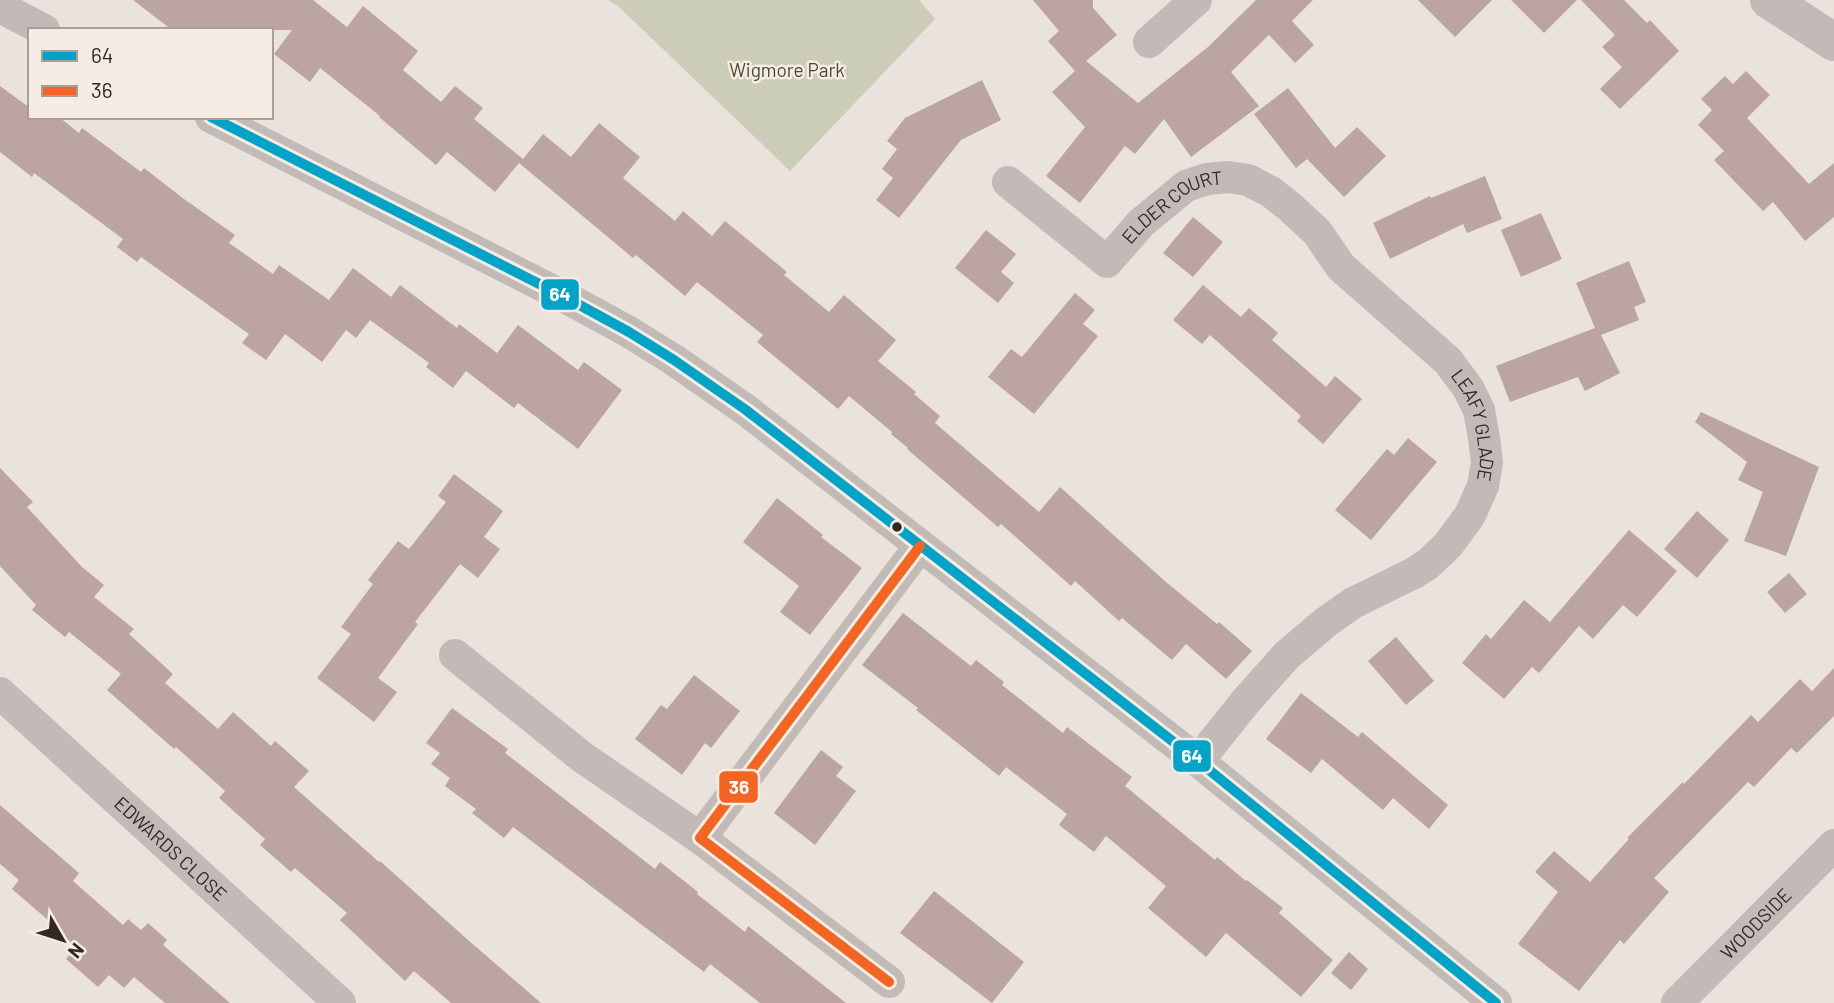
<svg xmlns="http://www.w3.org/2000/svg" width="1834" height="1003" viewBox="0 0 1834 1003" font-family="Barlow,sans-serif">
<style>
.green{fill:#cccdb8}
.building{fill:#bca5a0}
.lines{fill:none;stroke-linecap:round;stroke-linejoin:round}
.minor{stroke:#c2bab6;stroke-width:32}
.tertiary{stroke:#c2bab6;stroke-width:38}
.bus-1-casing{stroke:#f7ece3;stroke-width:16}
.bus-2-casing{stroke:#f7ece3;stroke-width:16}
.bus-1{stroke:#02a3c6;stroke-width:10}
.bus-2{stroke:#f26522;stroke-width:10}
.bus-dot{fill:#322825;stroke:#f7ece3;stroke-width:2.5}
.labels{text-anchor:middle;stroke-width:5;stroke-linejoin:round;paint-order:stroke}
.park-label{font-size:19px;fill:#454e2b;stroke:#f7ece3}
.street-label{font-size:19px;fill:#322825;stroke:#f7ece3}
.line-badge{stroke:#f7ece3;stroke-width:2.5}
.badge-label{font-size:19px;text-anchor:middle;font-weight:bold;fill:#fff}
</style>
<rect width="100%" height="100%" fill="#e9e2dd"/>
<polygon class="green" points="608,0 919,0 935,19 790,171 618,6"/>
<g class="building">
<polygon points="133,0 313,0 347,27 363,6 418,51 403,70 441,102 455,86 483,108 474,119 523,159 543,134 571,157 599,123 640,157 623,178 675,221 683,211 712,236 725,221 787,272 784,275 829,312 844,295 896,340 878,361 916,392 914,394 940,416 935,423 1039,512 1060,487 1166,582 1217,624 1219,622 1252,651 1226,679 1186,644 1172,660 1122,618 1119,621 1075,581 1071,586 1001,524 998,527 907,449 908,448 891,434 892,432 849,396 838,409 757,342 763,335 697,282 685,296 636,255 633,258 519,163 495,192 447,152 436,165 379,117 380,116 320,68 310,82 274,54 292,30 172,30"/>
<polygon points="1033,0 1093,0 1093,8 1117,35 1086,61 1138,103 1208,47 1256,0 1313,0 1292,21 1314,45 1295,63 1269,35 1231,72 1259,106 1191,157 1164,119 1135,154 1125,146 1080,203 1046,176 1085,127 1052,92 1075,71 1048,41 1059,31"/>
<polygon points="1418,0 1492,0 1455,37"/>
<polygon points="1511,0 1577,0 1544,33"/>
<polygon points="1581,0 1624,0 1647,23 1650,20 1679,51 1620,109 1600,89 1622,67 1602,47 1615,35"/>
<polygon points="1746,71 1770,95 1747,118 1809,184 1834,163 1834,217 1805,241 1773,202 1763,211 1714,160 1724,151 1698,125 1712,110 1701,99 1725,76 1733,84"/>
<polygon points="982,80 1001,120 961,140 899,218 876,200 893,178 882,169 897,149 887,141 905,118"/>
<polygon points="0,86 30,108 30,117 59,117 79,133 82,128 141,172 144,168 184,199 235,235 229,243 273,274 279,265 329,300 353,268 391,297 400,285 457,328 459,324 497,353 518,325 578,370 584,362 622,390 578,449 518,403 514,408 466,371 453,388 426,367 429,363 370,320 356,338 346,330 322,362 285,334 266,360 242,343 249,334 141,257 137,262 117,247 123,239 34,173 32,177 0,152"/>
<polygon points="1288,88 1335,148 1357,127 1386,156 1344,197 1307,159 1296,168 1254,114"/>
<polygon points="1485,176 1502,219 1467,233 1463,224 1390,259 1373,223 1430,196 1431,198"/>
<polygon points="1541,213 1562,259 1521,277 1501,230"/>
<polygon points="1193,217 1223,242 1193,277 1163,253"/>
<polygon points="986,230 1016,254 1001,272 1014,283 998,303 955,268"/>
<polygon points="1629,261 1646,302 1634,307 1639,320 1601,335 1620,373 1585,391 1578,377 1510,402 1496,366 1595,328 1576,283"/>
<polygon points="1203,285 1241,317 1249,308 1278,333 1272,340 1326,387 1335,376 1362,399 1323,444 1297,421 1301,416 1210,335 1202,344 1173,320"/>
<polygon points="1075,293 1095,310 1083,324 1098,336 1034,414 988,377 1011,349 1022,357"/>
<polygon points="1701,412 1819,467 1786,556 1744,541 1763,492 1738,480 1747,462 1695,422"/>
<polygon points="1408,438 1437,462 1371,540 1335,510 1387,449 1394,455"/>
<polygon points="0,468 33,502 27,507 82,567 104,585 94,597 134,629 129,634 173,674 165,683 218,729 233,712 271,746 275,741 309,771 294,787 379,862 380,861 468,940 541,1003 451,1003 414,971 405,981 340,920 347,913 295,868 291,872 260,845 265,839 219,798 225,791 176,747 174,749 107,690 121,674 69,632 65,637 32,610 36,605 0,566"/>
<polygon points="454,474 503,511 484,537 500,549 478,578 460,564 415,622 418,624 378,678 397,692 374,722 317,678 351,634 341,627 373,584 368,580 398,541 409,549 446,502 438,496"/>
<polygon points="777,498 823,535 821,537 862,568 810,635 780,612 799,586 743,542"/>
<polygon points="1697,511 1729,540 1697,578 1664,549"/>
<polygon points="1629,530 1677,571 1637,617 1623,605 1593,639 1579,626 1539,673 1532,667 1504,699 1462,663 1486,634 1491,639 1524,600 1550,622"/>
<polygon points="1789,573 1807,594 1785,613 1767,592"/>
<polygon points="903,613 971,666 976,660 1004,682 1002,685 1063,733 1067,727 1132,777 1125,786 1215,860 1217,857 1246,881 1247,880 1283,908 1279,913 1333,960 1301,997 1226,933 1206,957 1148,908 1166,886 1106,836 1094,852 1059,825 1067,814 1006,767 999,776 916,710 918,708 862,665"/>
<polygon points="1396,637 1434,681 1406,705 1368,661"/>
<polygon points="1834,668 1834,716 1797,753 1791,748 1754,787 1748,782 1654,878 1669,892 1624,944 1620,940 1579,991 1518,944 1558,892 1535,872 1554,851 1590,882 1629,839 1627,838 1683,782 1684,784 1751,715 1758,722 1800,679 1812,691"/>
<polygon points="694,675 740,711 711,748 705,743 682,775 635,739 661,705 667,709"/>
<polygon points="1301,693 1358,737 1362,732 1448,805 1429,829 1393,798 1383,810 1322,759 1311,773 1266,739"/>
<polygon points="452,708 508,749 505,753 655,869 660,862 698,892 697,894 745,932 748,926 846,1003 760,1003 710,964 704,972 513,827 504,838 472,813 476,809 445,786 450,778 431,764 440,753 426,743"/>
<polygon points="821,750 843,767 836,776 856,791 815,845 774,813"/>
<polygon points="0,805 79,873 73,881 123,925 128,919 141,930 148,923 167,940 163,945 230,1003 165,1003 134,977 124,988 109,975 98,987 66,959 76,947 55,928 56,927 12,889 19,880 0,864"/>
<polygon points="934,891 1024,962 992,1003 900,933"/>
<polygon points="1349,952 1368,969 1351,990 1331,973"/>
</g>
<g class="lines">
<g class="minor">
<polyline points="0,7 44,30"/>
<polyline points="1149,42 1196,0"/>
<polyline points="211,117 563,296 629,332 674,360 746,410 1198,761 1496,1003"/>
<path id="s1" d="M1008,182L1107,262L1141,223L1186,186L1207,179L1228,177L1248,180L1271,192L1290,207L1317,232L1341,267L1448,361L1468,388L1479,410L1484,438L1487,462L1483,486L1470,515L1448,545L1428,564L1414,573L1353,603L1326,622L1287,655L1246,701L1198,761"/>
<polyline points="455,655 582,757 700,838"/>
<path id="s2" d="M0,693L340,1003"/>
<polyline points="889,982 700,838 920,546"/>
<path id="s3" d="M1677,1003L1834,845"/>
</g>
<polyline class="tertiary" points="1769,0 1834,42"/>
<defs>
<polyline id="bus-1" points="211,117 563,296 629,332 674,360 746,410 1198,761 1496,1003"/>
<polyline id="bus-2" points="889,982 700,838 920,546"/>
</defs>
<use href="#bus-1" class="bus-1-casing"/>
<use href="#bus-2" class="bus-2-casing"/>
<use href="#bus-1" class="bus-1"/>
<use href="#bus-2" class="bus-2"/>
</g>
<circle class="bus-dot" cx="897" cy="527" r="6"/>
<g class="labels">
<g class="park-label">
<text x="787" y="77">Wigmore Park</text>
</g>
<g class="street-label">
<text dy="7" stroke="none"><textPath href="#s1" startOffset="215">ELDER COURT</textPath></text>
<text dy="7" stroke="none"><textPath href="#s1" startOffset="644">LEAFY GLADE</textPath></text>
<text dy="7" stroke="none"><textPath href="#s2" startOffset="231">EDWARDS CLOSE</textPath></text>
<text dy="7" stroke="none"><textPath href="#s3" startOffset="112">WOODSIDE</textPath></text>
</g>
</g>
<g class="line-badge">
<rect x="540" y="278" width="40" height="33" rx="7" fill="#02a3c6"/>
<rect x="1172" y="739" width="40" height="34" rx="7" fill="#02a3c6"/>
<rect x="718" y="770" width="41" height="34" rx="7" fill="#f26522"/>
</g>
<g class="badge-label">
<text x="560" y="301">64</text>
<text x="1192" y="763">64</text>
<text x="739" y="794">36</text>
</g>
<rect x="28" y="28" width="245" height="91" fill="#f7ece3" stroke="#a89e97" stroke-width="2"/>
<rect x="42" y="51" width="35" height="10" fill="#02a3c6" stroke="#a89e97" stroke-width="2"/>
<text x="91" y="63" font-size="21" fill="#322825">64</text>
<rect x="42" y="86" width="35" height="10" fill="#f26522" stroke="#a89e97" stroke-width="2"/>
<text x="91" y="98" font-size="21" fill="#322825">36</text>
<g transform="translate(63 940) rotate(129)" stroke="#f7ece3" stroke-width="5" paint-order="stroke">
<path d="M0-5L12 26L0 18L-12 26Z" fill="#322825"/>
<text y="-10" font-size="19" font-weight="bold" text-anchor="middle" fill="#322825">N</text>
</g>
</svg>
